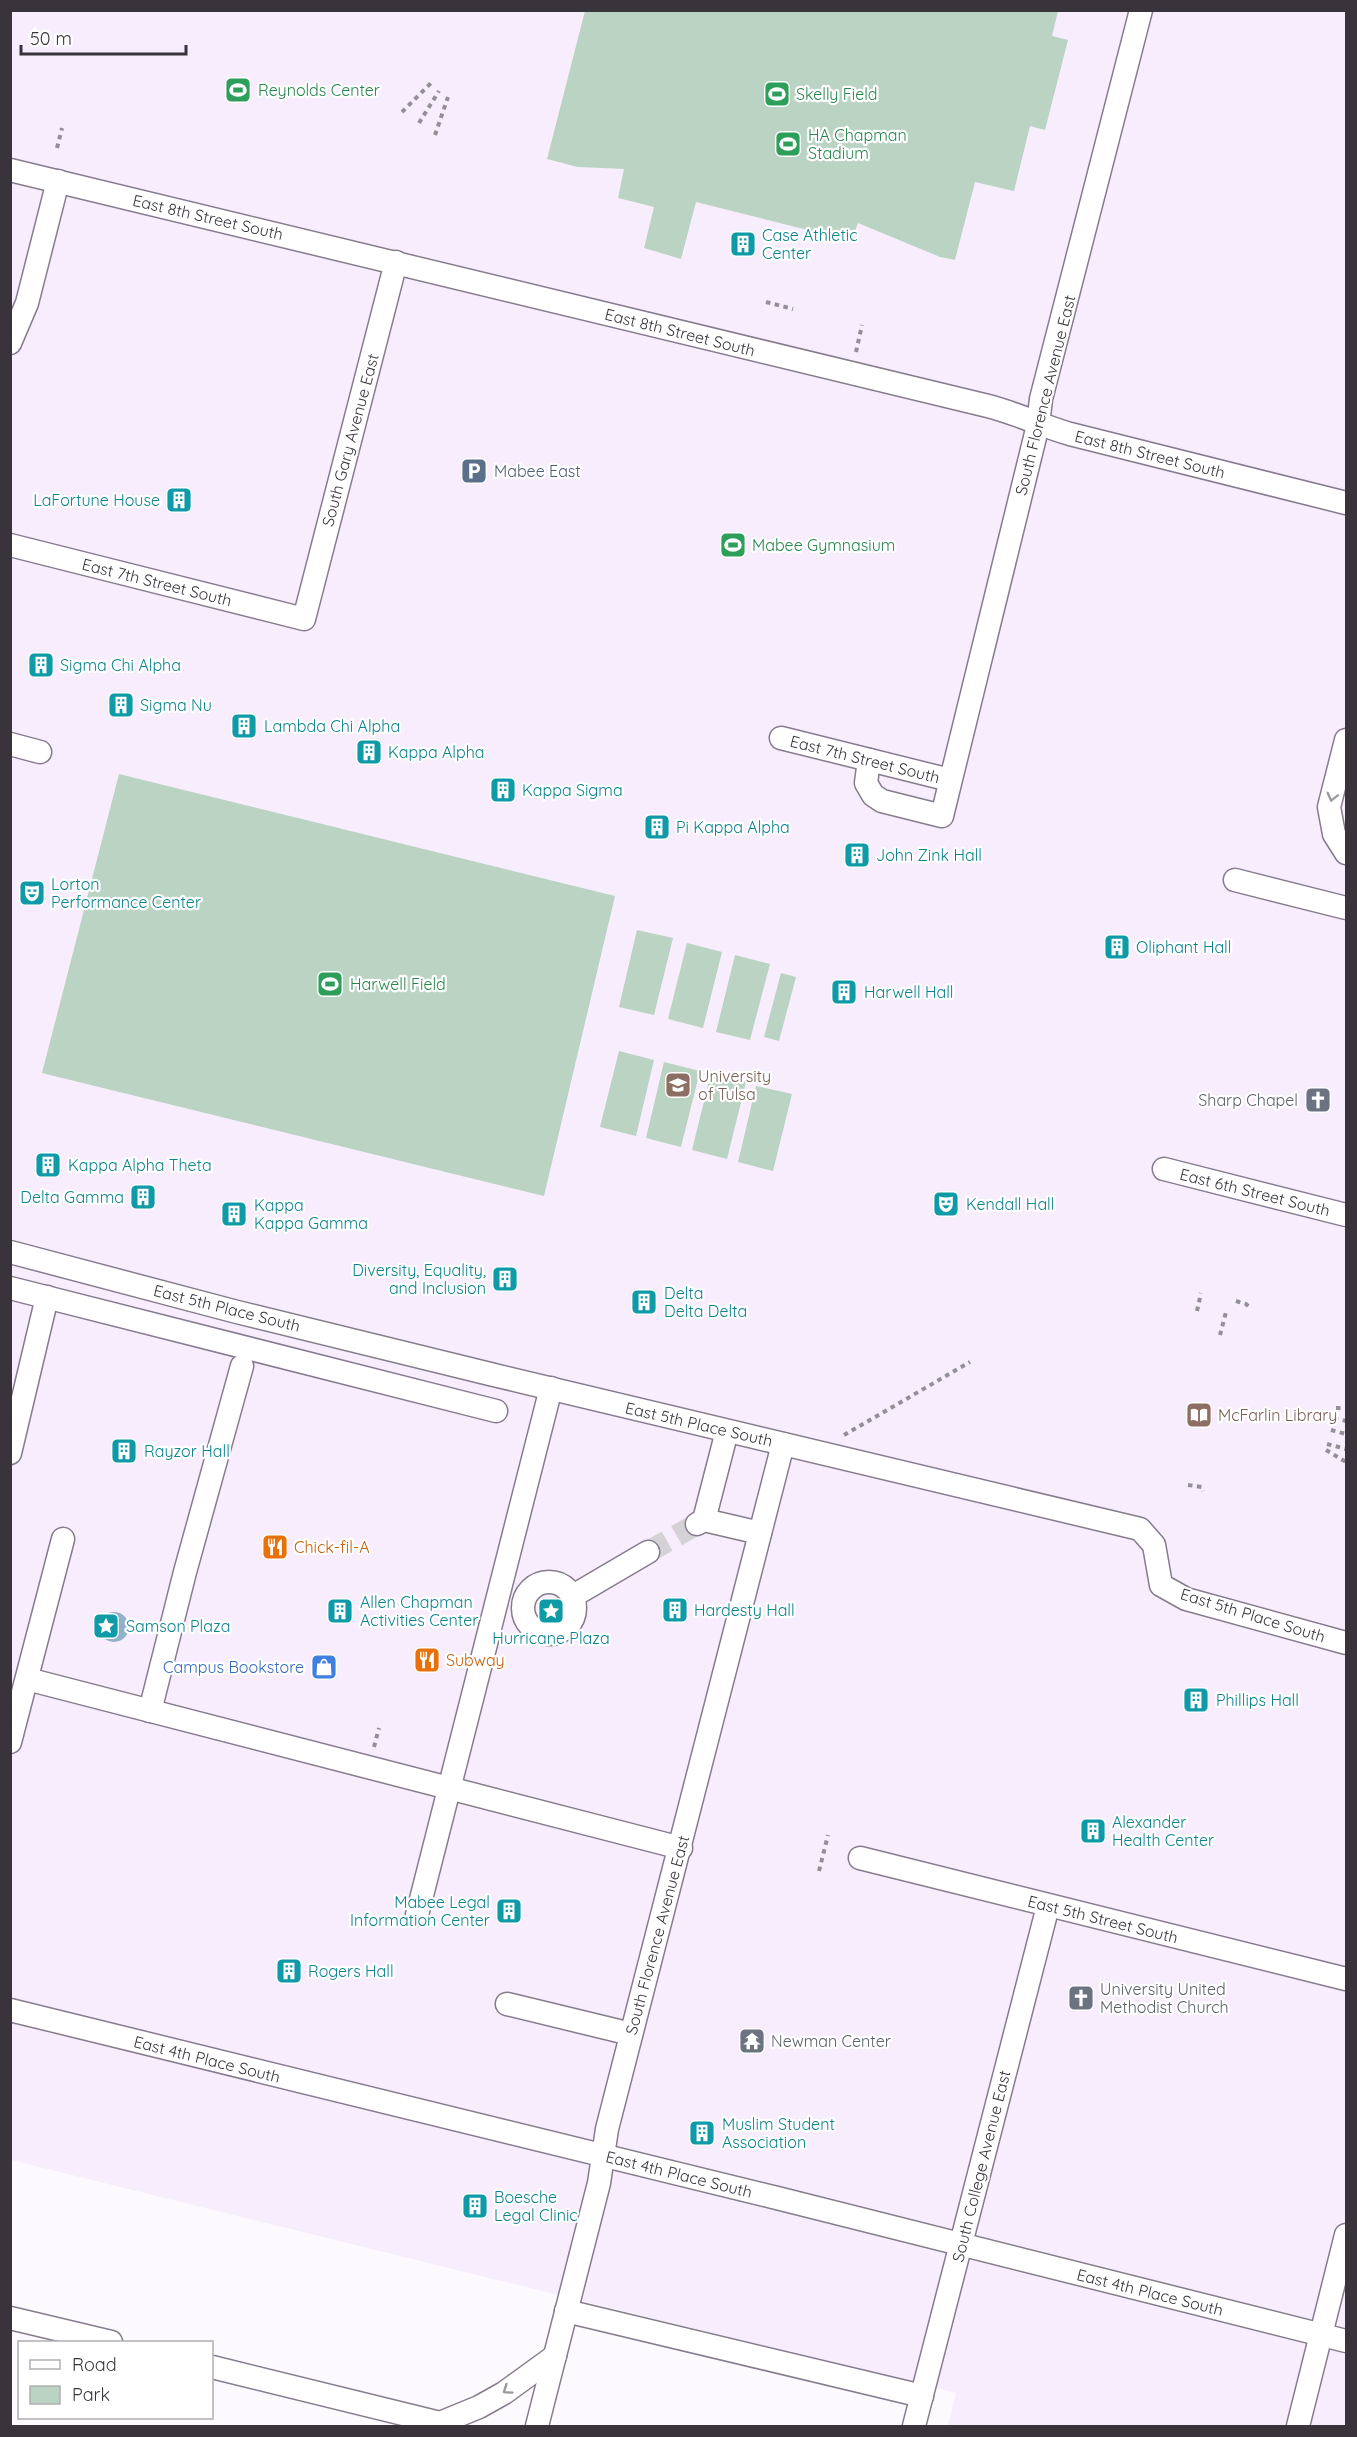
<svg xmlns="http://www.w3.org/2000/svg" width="1357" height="2437" viewBox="0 0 1357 2437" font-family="Quicksand,sans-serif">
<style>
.built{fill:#f7edfd}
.green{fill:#bbd3c3}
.water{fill:#91b1ca}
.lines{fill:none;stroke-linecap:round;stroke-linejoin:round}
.minor-tunnel{stroke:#d5d2d7;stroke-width:22;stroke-dasharray:22 11;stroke-linecap:butt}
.minor-casing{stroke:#877b8e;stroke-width:25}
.path{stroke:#928f95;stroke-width:4;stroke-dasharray:4.5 4.5;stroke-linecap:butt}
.minor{stroke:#fff;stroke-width:22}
.oneway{stroke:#9c9a9e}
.labels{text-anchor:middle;stroke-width:4.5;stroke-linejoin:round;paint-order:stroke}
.leisure-label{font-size:16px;fill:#27864d;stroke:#fff;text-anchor:start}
.street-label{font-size:16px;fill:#39343c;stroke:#fff}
.culture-label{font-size:16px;fill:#0d838f;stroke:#fff;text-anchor:start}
.service-label{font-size:16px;fill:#4e5e75;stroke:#fff;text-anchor:start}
.education-label{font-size:16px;fill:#785e54;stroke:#fff;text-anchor:start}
.worship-label{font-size:16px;fill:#5b616d;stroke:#fff;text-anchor:start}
.food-label{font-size:16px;fill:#c56008;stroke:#fff;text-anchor:start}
.shop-label{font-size:16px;fill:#366cbe;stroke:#fff;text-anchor:end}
</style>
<rect width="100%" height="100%" fill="#fcfafe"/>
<polygon class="built" points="11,11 1346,11 1346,2426 948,2426 956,2393 11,2160"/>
<g class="green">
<polygon points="585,11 1058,11 1052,36 1068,40 1045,130 1030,126 1014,191 975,182 955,260 940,257 858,223 854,234 843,239 696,202 681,259 644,248 654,207 618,198 624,169 578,167 547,159"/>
<polygon points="119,774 615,896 544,1196 42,1073"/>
<polygon points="637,930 673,938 654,1015 619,1007"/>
<polygon points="687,943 722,952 703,1028 668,1019"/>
<polygon points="735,955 770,964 750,1040 716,1032"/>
<polygon points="781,973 796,977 779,1041 764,1037"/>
<polygon points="619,1051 654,1060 636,1136 600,1127"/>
<polygon points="664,1062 700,1071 681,1147 646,1138"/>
<polygon points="711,1073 746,1082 727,1159 692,1150"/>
<polygon points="756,1086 792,1094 773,1171 738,1162"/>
</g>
<circle class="water" cx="114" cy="1627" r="15"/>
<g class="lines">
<polyline class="minor-tunnel" points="648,1552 697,1524"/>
<defs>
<g id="minor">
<path d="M10,170L988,406C1016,413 1042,426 1070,434L1346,503"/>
<polyline points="10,343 27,303 58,181"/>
<polyline points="10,545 304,619 396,262"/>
<polyline points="781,738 950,780"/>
<polyline points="1346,740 1329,807 1334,834 1346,853"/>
<polyline points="10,744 40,752"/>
<polyline points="869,760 866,783 873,795 882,801 942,816 1038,425 1041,399 1141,10"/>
<polyline points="1235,880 1346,908"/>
<polyline points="1164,1169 1346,1215"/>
<polyline points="10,1252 237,1312 494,1375 1140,1529 1154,1545 1161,1585 1186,1599 1346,1643"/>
<polyline points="10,1288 496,1411"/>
<polyline points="10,1453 47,1297"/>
<polyline points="704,1520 727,1431"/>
<polyline points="697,1524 704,1520 760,1533"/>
<circle cx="549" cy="1608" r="26"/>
<polyline points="573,1596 648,1552"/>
<polyline points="27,1679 681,1848"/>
<polyline points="150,1711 185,1572 242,1366"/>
<polyline points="10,1742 63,1539"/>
<polyline points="860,1858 1346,1979"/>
<polyline points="417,1915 551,1388"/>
<polyline points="507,2004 631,2034"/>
<polyline points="10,2010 777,2198 1346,2341"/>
<polyline points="566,2311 922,2396"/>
<polyline points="10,2318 111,2342"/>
<polyline points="212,2367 452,2426"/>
<polyline points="440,2423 479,2407 504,2393 555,2356"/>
<polyline points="537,2426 599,2183 607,2129 783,1444"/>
<polyline points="914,2426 1048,1906"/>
<polyline points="1298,2426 1346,2235"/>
</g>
</defs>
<use href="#minor" class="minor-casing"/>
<g class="path">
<polyline points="402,112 431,83"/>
<polyline points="419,123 439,91"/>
<polyline points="435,135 448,97"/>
<polyline points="57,148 62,128"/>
<polyline points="766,302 793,309"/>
<polyline points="856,352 862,325"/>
<polyline points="1236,1301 1246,1304 1249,1307"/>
<polyline points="1197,1311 1201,1293"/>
<polyline points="1220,1335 1226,1312"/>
<polyline points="1336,1408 1346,1408"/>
<polyline points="1334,1418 1346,1421"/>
<polyline points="1331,1430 1346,1434"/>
<polyline points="844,1435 970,1362"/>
<polyline points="1327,1444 1346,1449"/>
<polyline points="1326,1450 1346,1462"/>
<polyline points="1188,1485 1202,1487 1203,1491"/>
<polyline points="374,1747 379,1728"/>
<polyline points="819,1871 828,1835"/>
</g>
<use href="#minor" class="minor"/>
</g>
<defs><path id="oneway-chevron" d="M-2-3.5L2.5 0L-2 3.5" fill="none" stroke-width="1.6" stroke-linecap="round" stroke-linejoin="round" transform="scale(1.5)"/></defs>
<g class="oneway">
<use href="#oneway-chevron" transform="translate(1332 797) rotate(104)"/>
<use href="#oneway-chevron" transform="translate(507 2390) rotate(145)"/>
</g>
<defs>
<symbol id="stadium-square" viewBox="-11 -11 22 22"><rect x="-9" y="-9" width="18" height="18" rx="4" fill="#2e9e5b" stroke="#fff"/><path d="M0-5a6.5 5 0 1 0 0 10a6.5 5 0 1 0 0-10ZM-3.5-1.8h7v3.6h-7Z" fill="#fff"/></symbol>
<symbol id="building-square" viewBox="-11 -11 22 22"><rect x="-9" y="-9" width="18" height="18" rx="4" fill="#0f9aa8" stroke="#fff"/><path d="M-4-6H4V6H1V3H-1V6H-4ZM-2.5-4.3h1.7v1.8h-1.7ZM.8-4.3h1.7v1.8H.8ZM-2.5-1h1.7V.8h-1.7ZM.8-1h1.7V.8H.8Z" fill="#fff"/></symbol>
<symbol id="parking-square" viewBox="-11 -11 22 22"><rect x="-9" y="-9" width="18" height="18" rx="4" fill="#5c6f8a" stroke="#fff"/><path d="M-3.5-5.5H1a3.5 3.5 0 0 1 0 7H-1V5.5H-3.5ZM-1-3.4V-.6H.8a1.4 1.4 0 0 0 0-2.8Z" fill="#fff"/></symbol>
<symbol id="theatre-square" viewBox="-11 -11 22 22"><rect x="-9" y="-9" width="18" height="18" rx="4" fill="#0f9aa8" stroke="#fff"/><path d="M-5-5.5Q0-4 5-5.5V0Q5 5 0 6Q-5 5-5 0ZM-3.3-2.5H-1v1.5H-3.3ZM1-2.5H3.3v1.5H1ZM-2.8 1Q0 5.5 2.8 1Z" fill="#fff"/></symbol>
<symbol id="university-square" viewBox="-11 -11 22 22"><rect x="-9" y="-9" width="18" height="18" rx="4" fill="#8d6e63" stroke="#fff"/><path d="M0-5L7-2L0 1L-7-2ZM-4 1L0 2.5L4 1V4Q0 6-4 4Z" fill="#fff"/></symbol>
<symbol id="church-square" viewBox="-11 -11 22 22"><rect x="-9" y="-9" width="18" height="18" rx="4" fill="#6b7280" stroke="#fff"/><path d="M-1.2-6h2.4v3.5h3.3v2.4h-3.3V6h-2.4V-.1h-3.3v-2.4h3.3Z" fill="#fff"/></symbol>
<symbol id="library-square" viewBox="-11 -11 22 22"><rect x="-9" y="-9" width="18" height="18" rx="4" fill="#8d6e63" stroke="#fff"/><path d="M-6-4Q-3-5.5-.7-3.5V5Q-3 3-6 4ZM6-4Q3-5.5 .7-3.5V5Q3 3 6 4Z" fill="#fff"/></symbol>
<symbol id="restaurant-square" viewBox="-11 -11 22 22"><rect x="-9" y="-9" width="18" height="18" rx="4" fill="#e8710a" stroke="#fff"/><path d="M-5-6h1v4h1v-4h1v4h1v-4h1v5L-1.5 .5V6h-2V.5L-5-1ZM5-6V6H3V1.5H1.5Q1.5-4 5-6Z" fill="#fff"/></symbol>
<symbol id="sight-square" viewBox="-11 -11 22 22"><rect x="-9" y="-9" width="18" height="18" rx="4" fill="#0f9aa8" stroke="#fff"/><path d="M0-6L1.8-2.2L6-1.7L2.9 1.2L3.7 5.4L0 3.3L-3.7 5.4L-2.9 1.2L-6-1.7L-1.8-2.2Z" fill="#fff"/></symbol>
<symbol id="shop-square" viewBox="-11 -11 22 22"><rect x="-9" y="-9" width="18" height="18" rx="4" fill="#3f7fe0" stroke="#fff"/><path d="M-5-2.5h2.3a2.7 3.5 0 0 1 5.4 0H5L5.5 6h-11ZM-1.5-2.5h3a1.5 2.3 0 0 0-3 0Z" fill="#fff"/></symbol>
<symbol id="temple-square" viewBox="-11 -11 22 22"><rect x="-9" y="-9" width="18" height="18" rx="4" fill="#6b7280" stroke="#fff"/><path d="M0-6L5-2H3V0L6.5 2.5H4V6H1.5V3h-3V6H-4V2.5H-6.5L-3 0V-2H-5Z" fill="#fff"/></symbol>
</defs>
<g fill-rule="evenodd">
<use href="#stadium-square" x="223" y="75" width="30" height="30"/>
<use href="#stadium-square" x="762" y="79" width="30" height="30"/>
<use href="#stadium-square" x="773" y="129" width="30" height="30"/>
<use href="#building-square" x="728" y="229" width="30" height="30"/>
<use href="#parking-square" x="459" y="456" width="30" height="30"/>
<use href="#building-square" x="164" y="485" width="30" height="30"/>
<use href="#stadium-square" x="718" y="530" width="30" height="30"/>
<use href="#building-square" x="26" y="650" width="30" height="30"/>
<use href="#building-square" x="106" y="690" width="30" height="30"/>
<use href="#building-square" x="229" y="711" width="30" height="30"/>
<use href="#building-square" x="354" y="737" width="30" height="30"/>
<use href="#building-square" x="488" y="775" width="30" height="30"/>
<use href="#building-square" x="642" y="812" width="30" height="30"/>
<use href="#building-square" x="842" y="840" width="30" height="30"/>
<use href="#theatre-square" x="17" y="878" width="30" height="30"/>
<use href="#building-square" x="1102" y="932" width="30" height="30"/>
<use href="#stadium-square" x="315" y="969" width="30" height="30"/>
<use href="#building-square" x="829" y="977" width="30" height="30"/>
<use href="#university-square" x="663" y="1070" width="30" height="30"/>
<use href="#church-square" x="1303" y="1085" width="30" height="30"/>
<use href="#building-square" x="33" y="1150" width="30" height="30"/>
<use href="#building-square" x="128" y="1182" width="30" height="30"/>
<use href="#theatre-square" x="931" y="1189" width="30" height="30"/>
<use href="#building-square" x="219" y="1199" width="30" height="30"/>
<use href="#building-square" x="490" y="1264" width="30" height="30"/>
<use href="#building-square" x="629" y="1287" width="30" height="30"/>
<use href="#library-square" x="1184" y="1400" width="30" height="30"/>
<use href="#building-square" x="109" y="1436" width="30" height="30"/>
<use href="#restaurant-square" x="260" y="1532" width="30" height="30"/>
<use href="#building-square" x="660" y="1595" width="30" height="30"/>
<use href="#building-square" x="325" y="1596" width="30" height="30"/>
<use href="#sight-square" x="536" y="1596" width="30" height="30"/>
<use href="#sight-square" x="91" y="1611" width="30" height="30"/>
<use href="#restaurant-square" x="412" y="1645" width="30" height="30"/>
<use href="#shop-square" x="309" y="1652" width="30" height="30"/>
<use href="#building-square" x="1181" y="1685" width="30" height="30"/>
<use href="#building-square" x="1078" y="1816" width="30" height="30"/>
<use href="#building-square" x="494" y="1896" width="30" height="30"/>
<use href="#building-square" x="274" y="1956" width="30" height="30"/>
<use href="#church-square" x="1066" y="1983" width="30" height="30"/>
<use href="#temple-square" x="737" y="2026" width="30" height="30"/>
<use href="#building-square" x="687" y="2118" width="30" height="30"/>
<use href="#building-square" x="460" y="2191" width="30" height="30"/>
</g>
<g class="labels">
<g class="leisure-label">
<text x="258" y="96">Reynolds Center</text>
<text x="796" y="100">Skelly Field</text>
<text x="808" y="141">HA Chapman<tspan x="808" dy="18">Stadium</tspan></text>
<text x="752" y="551">Mabee Gymnasium</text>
<text x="350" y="990">Harwell Field</text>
</g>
<g class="street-label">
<text transform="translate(208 217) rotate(13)" y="6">East 8th Street South</text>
<text transform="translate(680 332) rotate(14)" y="6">East 8th Street South</text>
<text transform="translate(1045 395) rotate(-76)" y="6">South Florence Avenue East</text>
<text transform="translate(350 440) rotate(-75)" y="6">South Gary Avenue East</text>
<text transform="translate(1150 454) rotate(14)" y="6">East 8th Street South</text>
<text transform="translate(157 582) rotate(14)" y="6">East 7th Street South</text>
<text transform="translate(865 759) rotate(14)" y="6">East 7th Street South</text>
<text transform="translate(1255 1192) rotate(14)" y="6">East 6th Street South</text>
<text transform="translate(227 1308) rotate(14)" y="6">East 5th Place South</text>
<text transform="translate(699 1424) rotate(13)" y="6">East 5th Place South</text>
<text transform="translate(1253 1615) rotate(17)" y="6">East 5th Place South</text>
<text transform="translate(1103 1919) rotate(14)" y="6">East 5th Street South</text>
<text transform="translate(657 1935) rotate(-75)" y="6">South Florence Avenue East</text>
<text transform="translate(207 2059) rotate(14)" y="6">East 4th Place South</text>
<text transform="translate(981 2166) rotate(-76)" y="6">South College Avenue East</text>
<text transform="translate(679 2174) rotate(14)" y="6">East 4th Place South</text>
<text transform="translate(1150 2292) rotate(14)" y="6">East 4th Place South</text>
</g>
<g class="culture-label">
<text x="762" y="241">Case Athletic<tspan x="762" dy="18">Center</tspan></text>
<text x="160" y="506" text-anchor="end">LaFortune House</text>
<text x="60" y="671">Sigma Chi Alpha</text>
<text x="140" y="711">Sigma Nu</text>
<text x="264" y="732">Lambda Chi Alpha</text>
<text x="388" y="758">Kappa Alpha</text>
<text x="522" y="796">Kappa Sigma</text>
<text x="676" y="833">Pi Kappa Alpha</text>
<text x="876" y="861">John Zink Hall</text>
<text x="51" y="890">Lorton<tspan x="51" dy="18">Performance Center</tspan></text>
<text x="1136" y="953">Oliphant Hall</text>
<text x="864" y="998">Harwell Hall</text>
<text x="68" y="1171">Kappa Alpha Theta</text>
<text x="124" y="1203" text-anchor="end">Delta Gamma</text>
<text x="966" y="1210">Kendall Hall</text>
<text x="254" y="1211">Kappa<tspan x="254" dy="18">Kappa Gamma</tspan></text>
<text x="486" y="1276" text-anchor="end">Diversity, Equality,<tspan x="486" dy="18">and Inclusion</tspan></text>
<text x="664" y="1299">Delta<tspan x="664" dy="18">Delta Delta</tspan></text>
<text x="144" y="1457">Rayzor Hall</text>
<text x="360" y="1608">Allen Chapman<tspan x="360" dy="18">Activities Center</tspan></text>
<text x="694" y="1616">Hardesty Hall</text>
<text x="126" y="1632">Samson Plaza</text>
<text x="551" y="1644" text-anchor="middle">Hurricane Plaza</text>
<text x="1216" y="1706">Phillips Hall</text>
<text x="1112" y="1828">Alexander<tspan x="1112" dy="18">Health Center</tspan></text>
<text x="490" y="1908" text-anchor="end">Mabee Legal<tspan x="490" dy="18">Information Center</tspan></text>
<text x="308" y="1977">Rogers Hall</text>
<text x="722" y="2130">Muslim Student<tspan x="722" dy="18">Association</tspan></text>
<text x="494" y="2203">Boesche<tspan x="494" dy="18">Legal Clinic</tspan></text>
</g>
<g class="service-label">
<text x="494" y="477">Mabee East</text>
</g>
<g class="education-label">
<text x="698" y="1082">University<tspan x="698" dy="18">of Tulsa</tspan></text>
<text x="1218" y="1421">McFarlin Library</text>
</g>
<g class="worship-label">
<text x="1298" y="1106" text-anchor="end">Sharp Chapel</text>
<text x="1100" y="1995">University United<tspan x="1100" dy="18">Methodist Church</tspan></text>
<text x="771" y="2047">Newman Center</text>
</g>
<g class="food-label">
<text x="294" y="1553">Chick-fil-A</text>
<text x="446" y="1666">Subway</text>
</g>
<g class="shop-label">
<text x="304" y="1673">Campus Bookstore</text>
</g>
</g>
<rect width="1357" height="2437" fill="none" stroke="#39343c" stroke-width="24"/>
<rect x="18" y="2341" width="195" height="78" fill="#ffffff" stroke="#b0aeb1" stroke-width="1.5"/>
<rect x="30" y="2360" width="30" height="9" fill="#ffffff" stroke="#b0aeb1" stroke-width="1.5"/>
<text x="72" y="2371" font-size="18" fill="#39343c">Road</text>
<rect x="30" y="2386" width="30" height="18" fill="#bbd3c3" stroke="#b0aeb1" stroke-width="1.5"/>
<text x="72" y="2401" font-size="18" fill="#39343c">Park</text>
<path d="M21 45v9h165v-9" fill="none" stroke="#39343c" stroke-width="3"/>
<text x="30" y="45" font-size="18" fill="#39343c" stroke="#ffffff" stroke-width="4.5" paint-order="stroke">50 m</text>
</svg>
